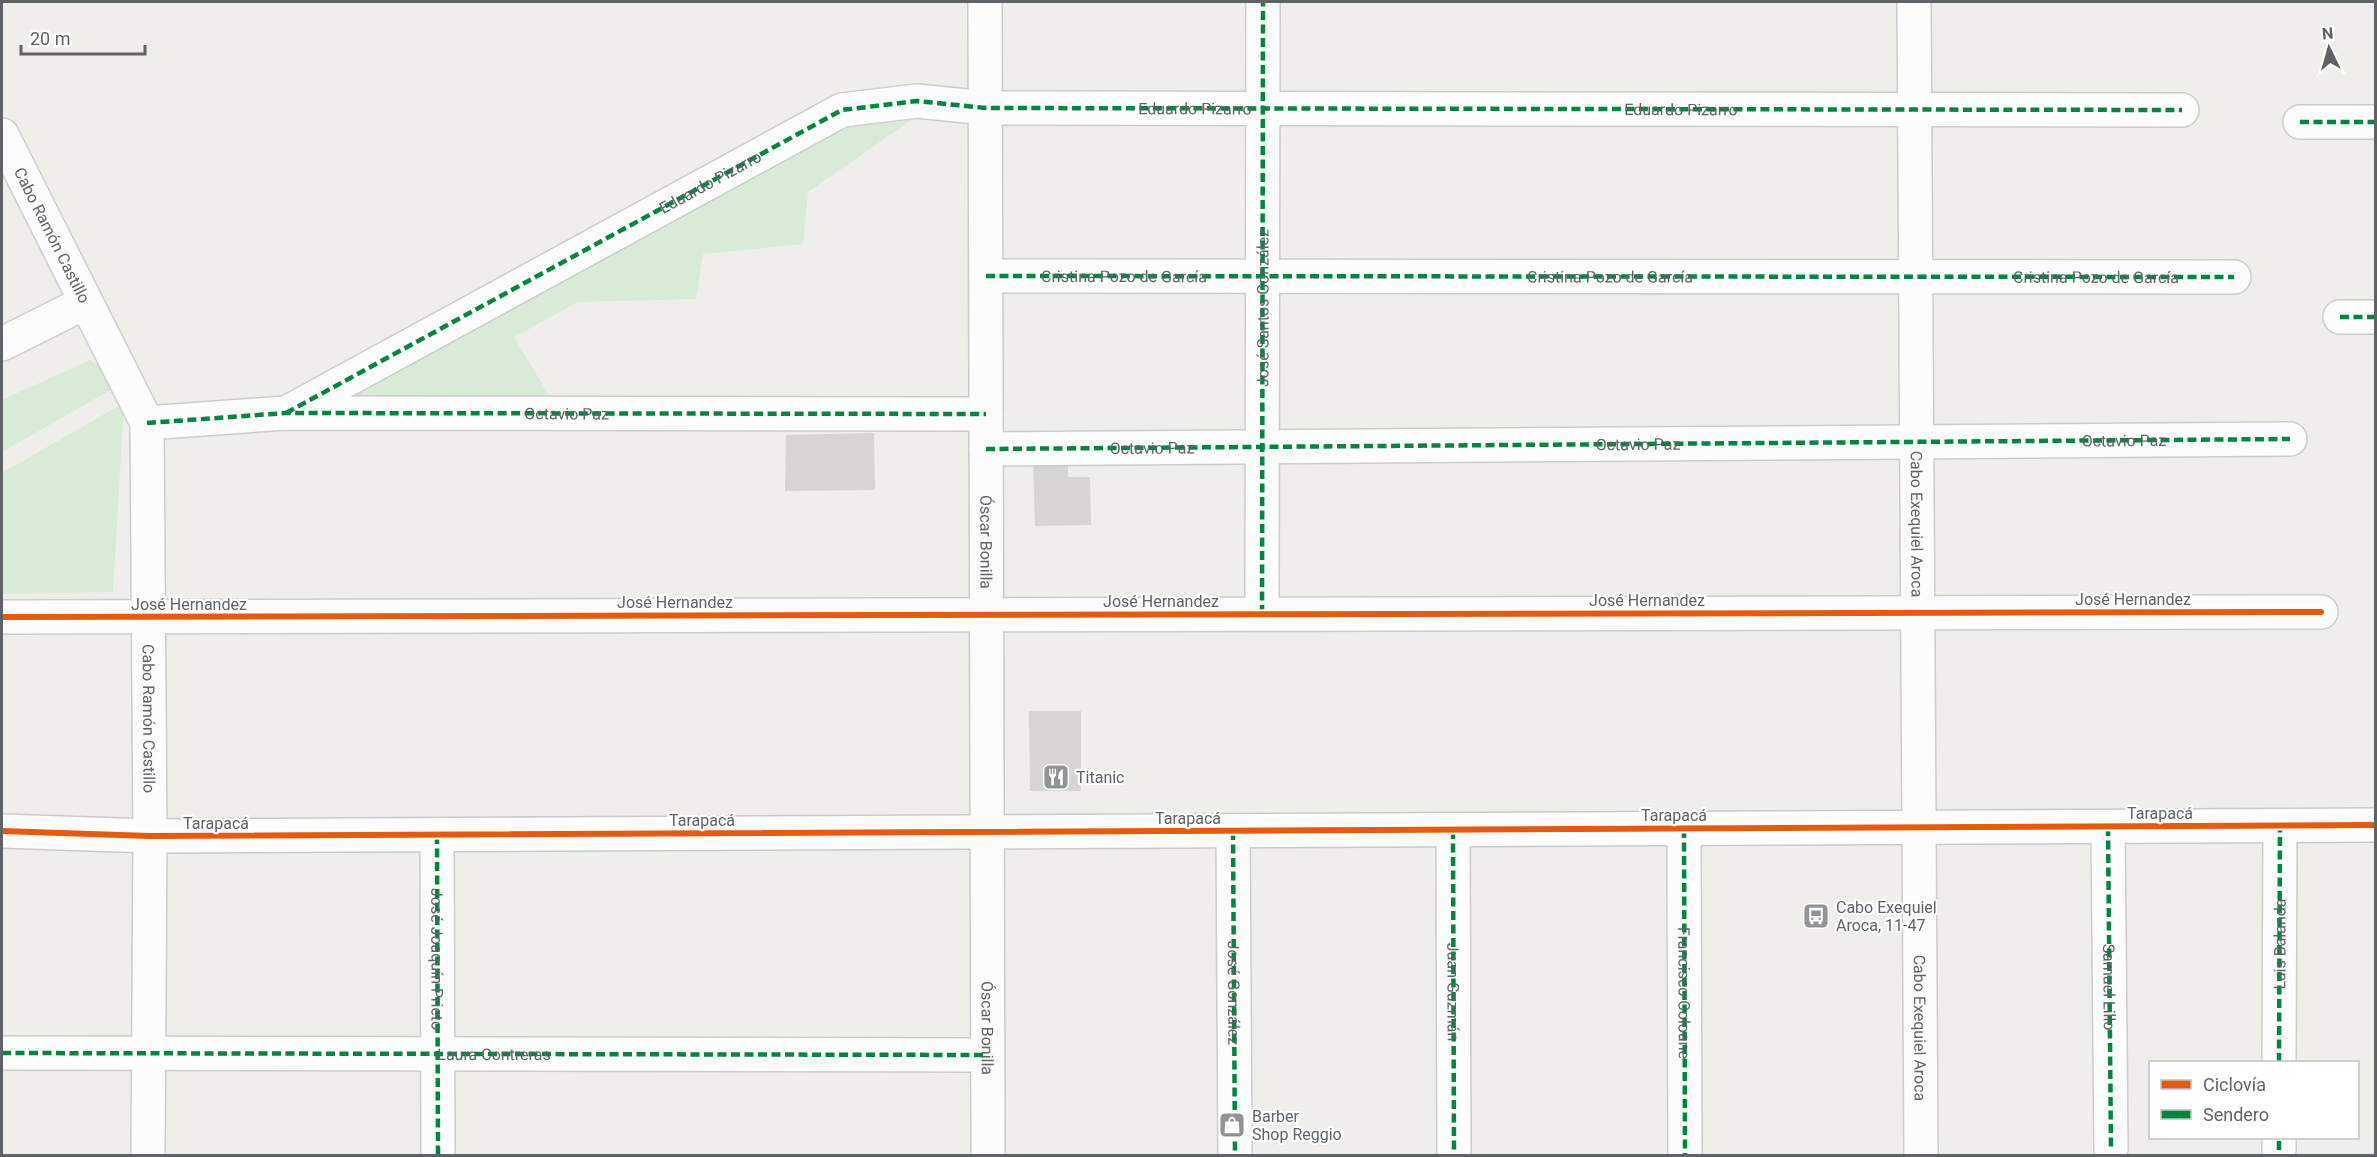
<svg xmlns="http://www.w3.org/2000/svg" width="2377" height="1157" viewBox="0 0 2377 1157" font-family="Roboto,sans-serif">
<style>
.green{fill:#d8ebd6}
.building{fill:#d6d5d3}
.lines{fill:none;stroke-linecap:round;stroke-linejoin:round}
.street-casing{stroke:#cbcccc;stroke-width:36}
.secondary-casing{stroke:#cacacb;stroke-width:36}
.street{stroke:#fdfcfc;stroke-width:33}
.secondary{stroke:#fdfcfc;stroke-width:33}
.quiet{stroke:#00873e;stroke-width:4.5;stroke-dasharray:9 4.5;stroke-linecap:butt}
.cycleway-casing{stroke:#fff;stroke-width:10}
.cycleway{stroke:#e8590c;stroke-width:6}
.labels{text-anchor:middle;stroke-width:4.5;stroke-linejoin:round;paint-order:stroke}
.street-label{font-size:16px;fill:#5f6368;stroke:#fff}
.poi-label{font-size:16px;fill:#5f6368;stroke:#fff;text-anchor:start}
</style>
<rect width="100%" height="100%" fill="#efeeea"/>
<g class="green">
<polygon points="847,119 913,119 808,192 803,244 703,254 696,299 578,302 514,337 550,397 350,397"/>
<polygon points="90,360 106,369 114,388 2,452 2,400"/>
<polygon points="124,403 113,592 2,594 2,473"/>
</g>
<g class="building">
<polygon points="874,433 875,490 785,491 786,435"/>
<polygon points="1068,457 1068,477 1090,477 1091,525 1035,526 1033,458"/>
<polygon points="1029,711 1081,711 1081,791 1030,791"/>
</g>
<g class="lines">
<defs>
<g id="street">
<path id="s1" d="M1914,2L1921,1156"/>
<polyline points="2300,122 2376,122"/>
<path id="s2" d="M2,135L147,423L150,836L148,1156"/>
<path id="s3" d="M986,276L2234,277"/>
<polyline points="2340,317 2376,317"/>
<polyline points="2,344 86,302"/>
<polyline points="286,413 842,110 917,101 986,108 2182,110"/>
<polyline points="147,423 286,413 986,414"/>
<path id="s4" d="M986,449L2290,439"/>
<polyline points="1262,614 1263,2"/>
<polyline points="2,617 2321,612"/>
<polyline points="2108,827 2111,1149"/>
<path id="s5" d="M1684,829L1685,1156"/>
<path id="s6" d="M1453,830L1454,1156"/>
<path id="s7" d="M1233,831L1235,1156"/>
<path id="s8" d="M437,835L438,1156"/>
<path id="s9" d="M2,1053L987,1055"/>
<path id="s10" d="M2279,1062L2280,826"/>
<polyline points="2279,1150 2279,1138"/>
</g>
<g id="secondary">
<path id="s11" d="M985,2L988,1156"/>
<polyline points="2,831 150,836 2376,825"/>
</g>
</defs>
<use href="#street" class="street-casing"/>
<use href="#secondary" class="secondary-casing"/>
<use href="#street" class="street"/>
<use href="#secondary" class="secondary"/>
<g class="quiet">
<polyline points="2300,122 2376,122"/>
<polyline points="986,276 2234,277"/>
<polyline points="2340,317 2376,317"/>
<path id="s12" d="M286,413L842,110L917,101L986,108L2182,110"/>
<path id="s13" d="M147,423L286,413L986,414"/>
<polyline points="986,449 2290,439"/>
<path id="s14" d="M1262,614L1263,2"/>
<path id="s15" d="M2108,827L2111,1149"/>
<polyline points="1684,829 1685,1156"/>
<polyline points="1453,830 1454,1156"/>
<polyline points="1233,831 1235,1156"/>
<polyline points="437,835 438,1156"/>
<polyline points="2,1053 987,1055"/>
<polyline points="2279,1062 2280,826"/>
<polyline points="2279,1150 2279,1138"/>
</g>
<defs>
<g id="cycleway">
<polyline points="2,617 2321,612"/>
<polyline points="2,831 150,836 2376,825"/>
</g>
</defs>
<use href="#cycleway" class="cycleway-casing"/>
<use href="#cycleway" class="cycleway"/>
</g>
<defs>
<symbol id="restaurant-square" viewBox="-11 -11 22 22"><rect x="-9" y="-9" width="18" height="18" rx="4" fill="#919496" stroke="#fff"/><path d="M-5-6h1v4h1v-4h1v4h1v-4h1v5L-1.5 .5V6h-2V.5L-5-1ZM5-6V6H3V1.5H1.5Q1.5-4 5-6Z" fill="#fff"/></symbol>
<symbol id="bus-square" viewBox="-11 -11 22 22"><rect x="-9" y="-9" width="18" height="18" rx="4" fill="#919496" stroke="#fff"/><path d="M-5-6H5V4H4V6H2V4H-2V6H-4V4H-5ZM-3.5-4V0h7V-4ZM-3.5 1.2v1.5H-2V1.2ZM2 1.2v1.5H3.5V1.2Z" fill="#fff"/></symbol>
<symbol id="shop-square" viewBox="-11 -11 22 22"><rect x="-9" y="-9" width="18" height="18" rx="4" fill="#919496" stroke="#fff"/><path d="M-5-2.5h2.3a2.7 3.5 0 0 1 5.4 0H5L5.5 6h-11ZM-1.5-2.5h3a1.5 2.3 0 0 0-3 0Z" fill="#fff"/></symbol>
</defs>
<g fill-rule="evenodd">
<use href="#restaurant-square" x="1041" y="762" width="30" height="30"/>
<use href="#bus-square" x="1801" y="901" width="30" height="30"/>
<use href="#shop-square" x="1217" y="1110" width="30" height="30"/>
</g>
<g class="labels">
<g class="street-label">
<text dy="6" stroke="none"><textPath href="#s12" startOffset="987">Eduardo Pizarro</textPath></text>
<text dy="6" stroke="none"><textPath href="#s12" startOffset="1473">Eduardo Pizarro</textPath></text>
<text dy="6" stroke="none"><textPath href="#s12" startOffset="483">Eduardo Pizarro</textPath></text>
<text dy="6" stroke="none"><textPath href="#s2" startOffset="112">Cabo Ramón Castillo</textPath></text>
<text dy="6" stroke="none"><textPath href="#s3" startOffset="138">Cristina Pozo de García</textPath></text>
<text dy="6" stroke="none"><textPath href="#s3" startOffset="624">Cristina Pozo de García</textPath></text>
<text dy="6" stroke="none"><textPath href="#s3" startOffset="1110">Cristina Pozo de García</textPath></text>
<text dy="6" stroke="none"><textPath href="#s14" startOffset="306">José Santos González</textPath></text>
<text dy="6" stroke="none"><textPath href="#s13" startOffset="420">Octavio Paz</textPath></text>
<text dy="6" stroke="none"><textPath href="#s4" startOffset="1138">Octavio Paz</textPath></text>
<text dy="6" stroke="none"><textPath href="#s4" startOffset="652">Octavio Paz</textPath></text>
<text dy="6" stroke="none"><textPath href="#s4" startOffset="166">Octavio Paz</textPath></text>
<text dy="6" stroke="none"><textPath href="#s1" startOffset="522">Cabo Exequiel Aroca</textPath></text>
<text dy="6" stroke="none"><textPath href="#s11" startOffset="540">Óscar Bonilla</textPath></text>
<text x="2133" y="605">José Hernandez</text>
<text x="1647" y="606">José Hernandez</text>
<text x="1161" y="607">José Hernandez</text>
<text x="675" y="608">José Hernandez</text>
<text x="189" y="610">José Hernandez</text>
<text dy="6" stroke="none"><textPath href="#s2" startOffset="618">Cabo Ramón Castillo</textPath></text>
<text x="2160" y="819">Tarapacá</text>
<text x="1674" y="821">Tarapacá</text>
<text x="1188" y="824">Tarapacá</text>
<text x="702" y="826">Tarapacá</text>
<text x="216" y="829">Tarapacá</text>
<text dy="6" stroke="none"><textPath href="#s10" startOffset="118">Luis Balanda</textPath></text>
<text dy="6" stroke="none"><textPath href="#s8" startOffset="124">José Joaquín Prieto</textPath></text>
<text dy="6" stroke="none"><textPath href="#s15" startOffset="160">Samuel Lillo</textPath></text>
<text dy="6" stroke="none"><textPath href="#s5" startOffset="164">Francisco Coloane</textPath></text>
<text dy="6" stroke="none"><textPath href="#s7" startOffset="162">José González</textPath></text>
<text dy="6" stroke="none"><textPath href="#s6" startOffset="162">Juan Guzmán</textPath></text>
<text dy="6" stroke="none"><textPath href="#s11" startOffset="1026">Óscar Bonilla</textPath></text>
<text dy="6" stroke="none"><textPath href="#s1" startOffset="1026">Cabo Exequiel Aroca</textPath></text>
<text dy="6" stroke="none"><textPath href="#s9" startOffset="492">Laura Contreras</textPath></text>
</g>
<g class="poi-label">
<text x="1076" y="783">Titanic</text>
<text x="1836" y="913">Cabo Exequiel<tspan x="1836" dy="18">Aroca, 11-47</tspan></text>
<text x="1252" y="1122">Barber<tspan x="1252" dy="18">Shop Reggio</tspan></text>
</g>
</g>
<rect width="2377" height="1157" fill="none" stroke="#5f6368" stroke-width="6"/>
<rect x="2149" y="1061" width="210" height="78" fill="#ffffff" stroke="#bfc1c3" stroke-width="1.5"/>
<rect x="2161" y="1080" width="30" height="9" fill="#e8590c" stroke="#bfc1c3" stroke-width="1.5"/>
<text x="2203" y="1091" font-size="18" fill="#5f6368">Ciclovía</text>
<rect x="2161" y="1110" width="30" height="9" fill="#00873e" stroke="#bfc1c3" stroke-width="1.5"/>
<text x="2203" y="1121" font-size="18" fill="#5f6368">Sendero</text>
<g transform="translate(2329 48) rotate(355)" stroke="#ffffff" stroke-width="4.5" paint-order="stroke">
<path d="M0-4.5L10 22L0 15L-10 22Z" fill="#5f6368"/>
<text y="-9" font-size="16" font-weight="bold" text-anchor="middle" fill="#5f6368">N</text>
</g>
<path d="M21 45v9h124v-9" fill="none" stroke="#5f6368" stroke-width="3"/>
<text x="30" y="45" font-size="18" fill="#5f6368" stroke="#ffffff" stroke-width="4.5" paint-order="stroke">20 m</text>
</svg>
